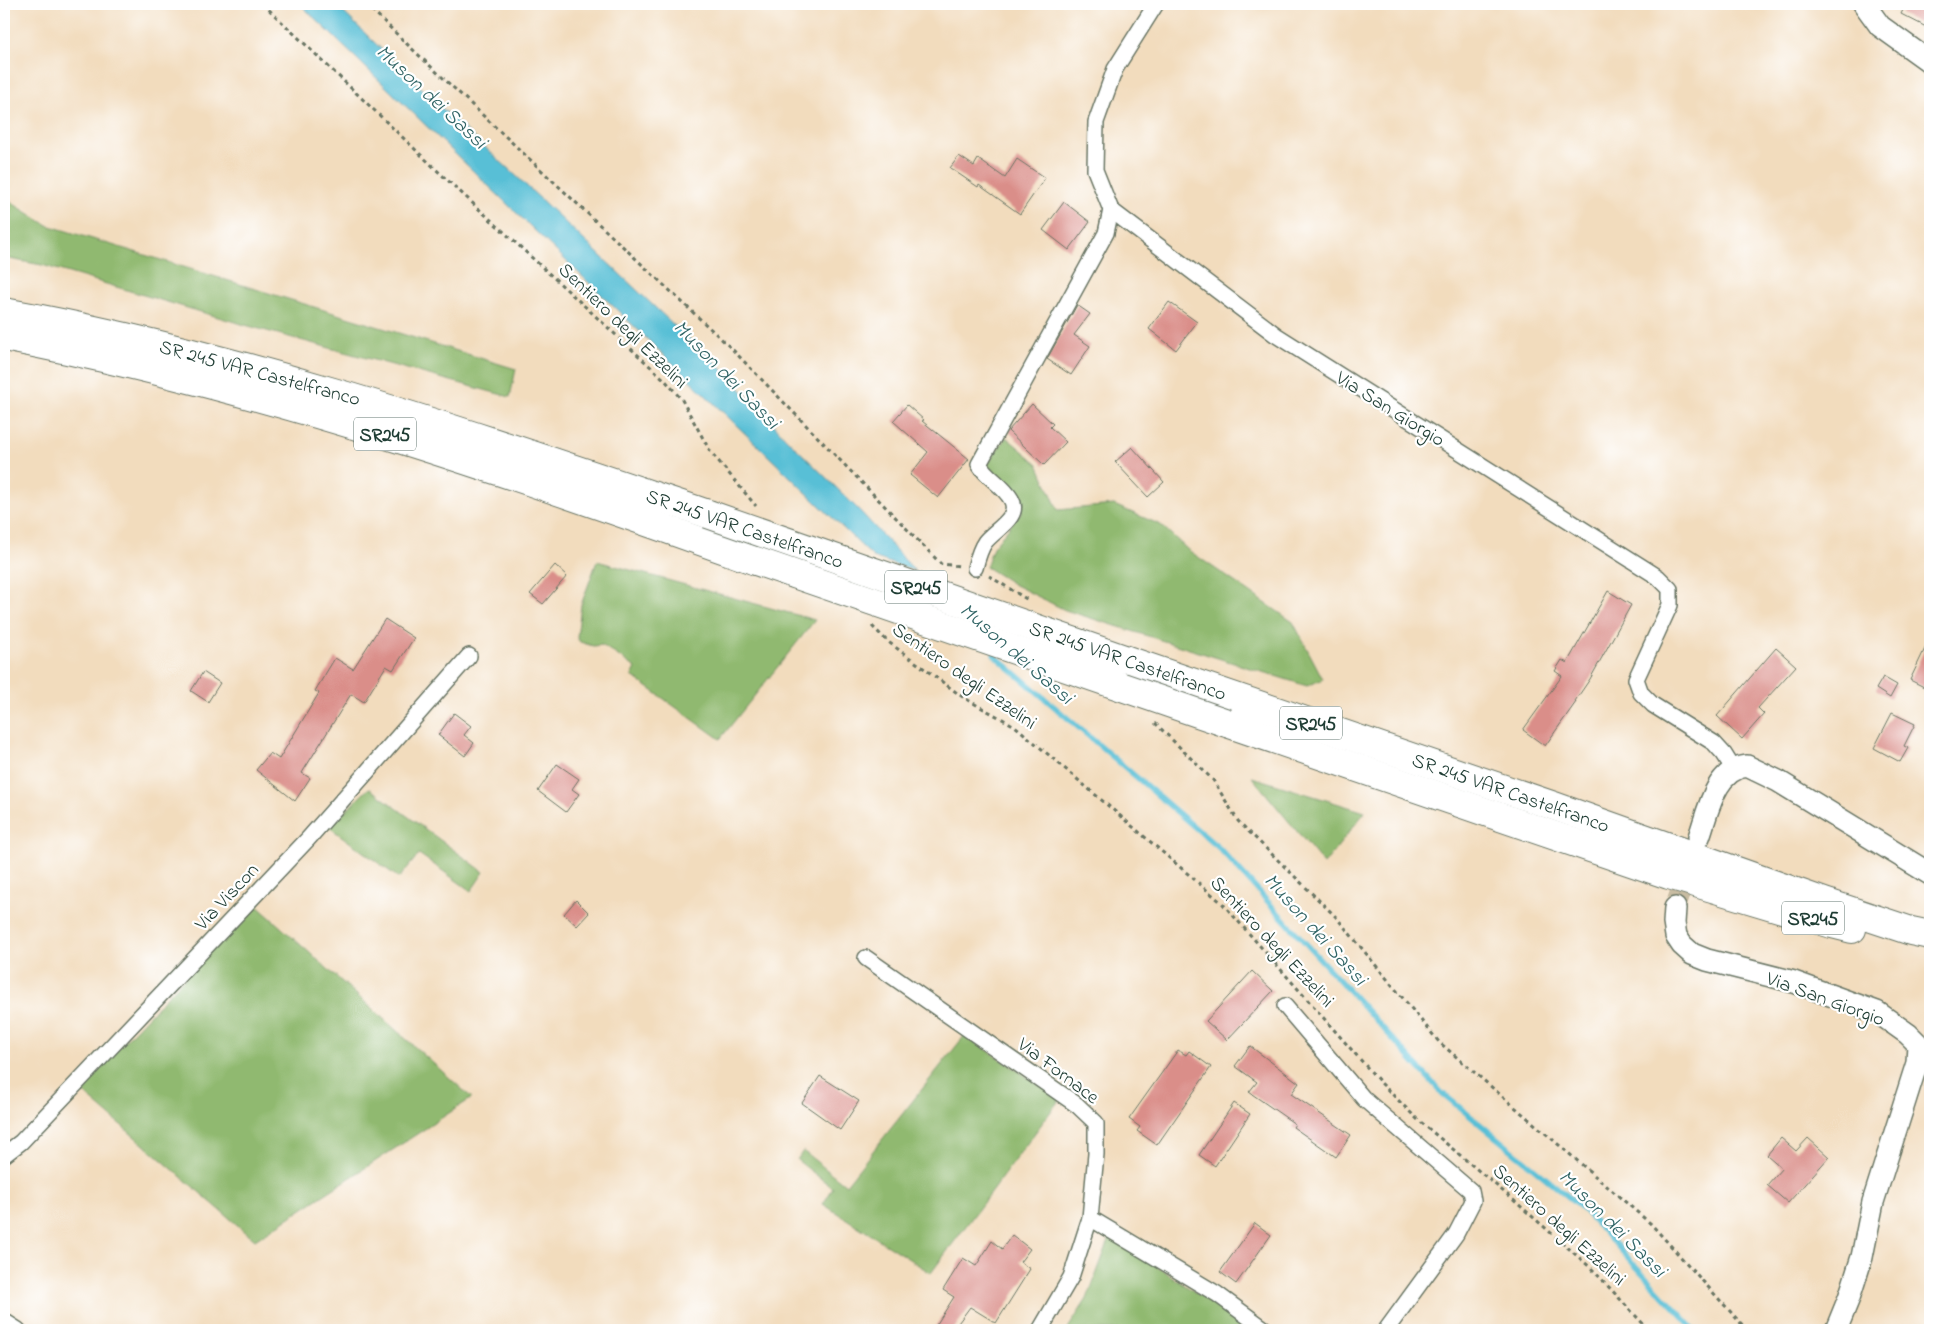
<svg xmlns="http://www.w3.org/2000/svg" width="1934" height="1334" viewBox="0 0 1934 1334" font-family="'Indie Flower',sans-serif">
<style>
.forest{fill:#90b970;stroke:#587b52}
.water{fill:#59bfd6;stroke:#3c7e85}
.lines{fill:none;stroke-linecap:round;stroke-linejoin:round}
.stream{stroke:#59bfd6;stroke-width:5.5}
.building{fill:#da8e89}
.secondary-tunnel{stroke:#c8bca2;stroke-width:21;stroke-dasharray:21 11;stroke-linecap:butt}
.street-casing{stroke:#697564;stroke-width:18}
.secondary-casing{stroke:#697564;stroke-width:24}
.highway-casing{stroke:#697564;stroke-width:30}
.path{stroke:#697564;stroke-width:3;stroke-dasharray:4 4;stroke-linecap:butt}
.street{stroke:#fff;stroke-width:15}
.secondary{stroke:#fff;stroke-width:21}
.highway{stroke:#fff;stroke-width:28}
.highway-bridge-casing{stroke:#697564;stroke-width:30;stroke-linecap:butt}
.highway-bridge{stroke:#fff;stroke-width:28}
.labels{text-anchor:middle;stroke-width:4.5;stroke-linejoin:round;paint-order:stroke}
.shield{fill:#fff;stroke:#627771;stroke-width:1}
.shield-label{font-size:19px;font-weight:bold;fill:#1f3d34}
.street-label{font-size:20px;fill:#1f3d34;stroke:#fff}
.water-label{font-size:21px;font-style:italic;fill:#306465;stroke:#fff}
</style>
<rect width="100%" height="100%" fill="#fff"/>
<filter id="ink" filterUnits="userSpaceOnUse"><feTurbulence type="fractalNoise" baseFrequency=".02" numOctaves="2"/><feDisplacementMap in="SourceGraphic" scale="10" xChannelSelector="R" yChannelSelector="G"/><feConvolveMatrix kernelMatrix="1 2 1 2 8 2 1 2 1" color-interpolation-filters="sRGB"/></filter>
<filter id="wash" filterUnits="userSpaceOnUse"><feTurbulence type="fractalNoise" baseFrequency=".0096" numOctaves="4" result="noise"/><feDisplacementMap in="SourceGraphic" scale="20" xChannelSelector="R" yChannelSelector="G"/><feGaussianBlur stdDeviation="1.12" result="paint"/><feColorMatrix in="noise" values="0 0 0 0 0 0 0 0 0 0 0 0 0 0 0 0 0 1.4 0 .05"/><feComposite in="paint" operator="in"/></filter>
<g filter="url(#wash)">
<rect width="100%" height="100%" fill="#f2dcbd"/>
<g class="forest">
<polygon points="4,198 47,225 516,369 510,397 245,325 42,265 4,258"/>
<polygon points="1006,437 1038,464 1058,510 1114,505 1161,525 1188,550 1293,622 1323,679 1307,686 1065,610 1015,585 986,567 993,547 1022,511 1018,500 987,465"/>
<polygon points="597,561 815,620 720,739 632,676 636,668 602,645 593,646 580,642 577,638 581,605"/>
<polygon points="1252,777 1365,812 1324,864"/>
<polygon points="369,788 484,872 471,891 419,854 399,878 329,827"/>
<polygon points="255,904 472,1098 255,1240 79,1089"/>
<polygon points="965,1035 1060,1099 931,1273 823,1204 833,1188 797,1160 803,1151 846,1185"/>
<polygon points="1111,1235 1251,1330 1067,1330 1087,1299"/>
</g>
<polygon class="water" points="300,4 335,4 446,112 512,172 677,328 709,355 785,437 860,511 915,571 873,557"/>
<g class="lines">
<polyline class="stream" points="994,655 1219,848 1442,1093 1581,1207 1695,1330"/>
</g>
<g id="blocks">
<g class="building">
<polygon points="1906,4 1930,4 1930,29 1901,14"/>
<polygon points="959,156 974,166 978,159 1005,178 1017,159 1045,178 1020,214 979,185 978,187 950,168"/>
<polygon points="1064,202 1090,222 1069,250 1043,230"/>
<polygon points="1169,302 1197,322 1176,350 1149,329"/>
<polygon points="1077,305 1090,314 1074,335 1090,346 1071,375 1047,359"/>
<polygon points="1032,404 1053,424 1050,427 1066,442 1044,465 1008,431"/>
<polygon points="907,405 924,420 922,421 969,459 938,498 910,475 928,452 893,421"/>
<polygon points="1132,447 1164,482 1148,497 1115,462"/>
<polygon points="555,565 567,576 543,604 530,594"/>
<polygon points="1608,591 1631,605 1590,679 1575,701 1576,702 1545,746 1523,730 1562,676 1555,671 1562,660 1567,663"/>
<polygon points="385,619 414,638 393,670 386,666 364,702 351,694 302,773 310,778 295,801 256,770 270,753 279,759 319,693 315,691 335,658 353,669"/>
<polygon points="1930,638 1930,690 1910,680"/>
<polygon points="1776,648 1796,666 1758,708 1764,714 1742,739 1717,716"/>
<polygon points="203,672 220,683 208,702 191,691"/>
<polygon points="1883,677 1897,685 1890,698 1876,689"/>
<polygon points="454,713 471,726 464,735 474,743 465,756 438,735"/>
<polygon points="1892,713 1915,724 1904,746 1908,748 1900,762 1874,748"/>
<polygon points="557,764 579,779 572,789 579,794 566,812 538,791"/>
<polygon points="576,900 589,913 577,926 564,914"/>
<polygon points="1252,971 1273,991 1227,1040 1206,1021"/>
<polygon points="1250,1046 1299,1083 1291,1094 1351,1135 1336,1157 1293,1127 1295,1124 1249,1092 1257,1082 1235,1066"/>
<polygon points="1178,1050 1186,1055 1189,1051 1211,1067 1157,1145 1137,1131 1140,1127 1129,1119"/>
<polygon points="820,1076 859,1101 840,1130 802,1103"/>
<polygon points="1234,1103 1250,1114 1215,1166 1199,1155"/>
<polygon points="1781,1138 1796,1151 1808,1138 1829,1157 1788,1203 1767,1185 1782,1168 1767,1155"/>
<polygon points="1255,1223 1271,1235 1236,1284 1220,1272"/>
<polygon points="1012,1235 1030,1249 1020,1262 1030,1269 996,1323 970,1307 953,1330 933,1330 954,1297 943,1290 963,1258 976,1266 992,1241 1002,1249"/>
</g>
</g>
</g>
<g filter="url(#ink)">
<use href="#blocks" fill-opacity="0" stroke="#697564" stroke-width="1"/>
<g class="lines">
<polyline class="secondary-tunnel" points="1675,908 1690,865"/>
<defs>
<g id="street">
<polyline points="1156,4 1115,69 1096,122 1095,170 1111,210 1276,335 1658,577 1670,589 1670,605 1636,679 1641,693 1653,705 1714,743 1724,754 1734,770"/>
<path d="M975,568C977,560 980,549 985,542C994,530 1022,517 1011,499C1003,485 987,478 979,464L1106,233L1111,210"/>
<polyline points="866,958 1077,1105 1096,1123 1096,1154 1090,1218 1071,1277 1040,1330"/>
<polyline points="1285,1006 1364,1099 1471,1191 1473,1201 1456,1234 1386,1330"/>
<polyline points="4,1155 21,1142 308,839 469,656"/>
<polyline points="1090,1218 1217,1294 1266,1330"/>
<polyline points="4,1321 18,1330"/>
</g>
<g id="secondary">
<polyline points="1864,4 1880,26 1930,62"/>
<path d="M1699,837C1708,812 1715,769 1747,766L1778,781L1930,874"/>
<polyline points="1675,908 1674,923 1676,936 1682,945 1692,954 1707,960 1794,982 1877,1012 1908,1034 1918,1044 1917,1063 1873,1202 1862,1257 1849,1298 1836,1330"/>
</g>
<g id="highway">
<path d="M4,312C245,355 476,436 708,514"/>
<path d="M4,337C262,387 510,472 756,561"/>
<polyline points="1124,659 1554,806 1824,902 1911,931 1930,935"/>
<polyline points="1227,723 1669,875 1832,924 1852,929"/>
</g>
</defs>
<use href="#street" class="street-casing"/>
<use href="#secondary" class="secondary-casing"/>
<use href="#highway" class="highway-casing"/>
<g class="path">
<polyline points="263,4 443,176 665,380 682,400 710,451 756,506"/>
<polyline points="366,4 409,46 731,348 941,564 960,566"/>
<polyline points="989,576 1028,600"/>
<polyline points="872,626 887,641 964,698 1015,726 1222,903 1381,1083 1417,1119 1510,1197 1591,1268 1649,1330"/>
<polyline points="1155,723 1213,780 1238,821 1336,917 1439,1042 1651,1224 1747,1330"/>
</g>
<use href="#street" class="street"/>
<use href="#secondary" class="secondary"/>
<use href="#highway" class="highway"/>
<defs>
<g id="highway-bridge">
<polyline points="708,514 1124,659"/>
<polyline points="756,561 1227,723"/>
</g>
</defs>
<use href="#highway-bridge" class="highway-bridge-casing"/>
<use href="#highway-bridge" class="highway-bridge"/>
</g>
</g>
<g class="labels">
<g class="shield">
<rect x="354" y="417.5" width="62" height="33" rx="4"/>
<rect x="885" y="570.5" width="62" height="33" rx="4"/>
<rect x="1280" y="706.5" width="62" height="33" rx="4"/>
<rect x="1782" y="901.5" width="62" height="33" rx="4"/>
</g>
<g class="shield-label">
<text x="385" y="441">SR245</text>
<text x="916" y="594">SR245</text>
<text x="1311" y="730">SR245</text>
<text x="1813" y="925">SR245</text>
</g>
<g class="street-label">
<text transform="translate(624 325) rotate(44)" y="7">Sentiero degli Ezzelini</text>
<text transform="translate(260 372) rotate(15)" y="7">SR 245 VAR Castelfranco</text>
<text transform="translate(1391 408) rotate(32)" y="7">Via San Giorgio</text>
<text transform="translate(745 528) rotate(19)" y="7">SR 245 VAR Castelfranco</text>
<text transform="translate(1128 660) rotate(19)" y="7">SR 245 VAR Castelfranco</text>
<text transform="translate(965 675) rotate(35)" y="7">Sentiero degli Ezzelini</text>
<text transform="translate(1511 792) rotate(19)" y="7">SR 245 VAR Castelfranco</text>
<text transform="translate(226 896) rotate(-47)" y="7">Via Viscon</text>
<text transform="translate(1273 941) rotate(47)" y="7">Sentiero degli Ezzelini</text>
<text transform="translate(1826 998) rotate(20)" y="7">Via San Giorgio</text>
<text transform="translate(1059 1070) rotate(37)" y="7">Via Fornace</text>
<text transform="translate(1560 1224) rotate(42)" y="7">Sentiero degli Ezzelini</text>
</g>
<g class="water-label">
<text transform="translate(432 96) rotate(43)" y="7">Muson dei Sassi</text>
<text transform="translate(727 374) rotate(46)" y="7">Muson dei Sassi</text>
<text transform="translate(1017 653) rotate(41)" y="7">Muson dei Sassi</text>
<text transform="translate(1316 929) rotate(48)" y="7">Muson dei Sassi</text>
<text transform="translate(1613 1223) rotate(45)" y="7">Muson dei Sassi</text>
</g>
</g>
<rect width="1934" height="1334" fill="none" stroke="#fff" stroke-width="20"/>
</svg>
